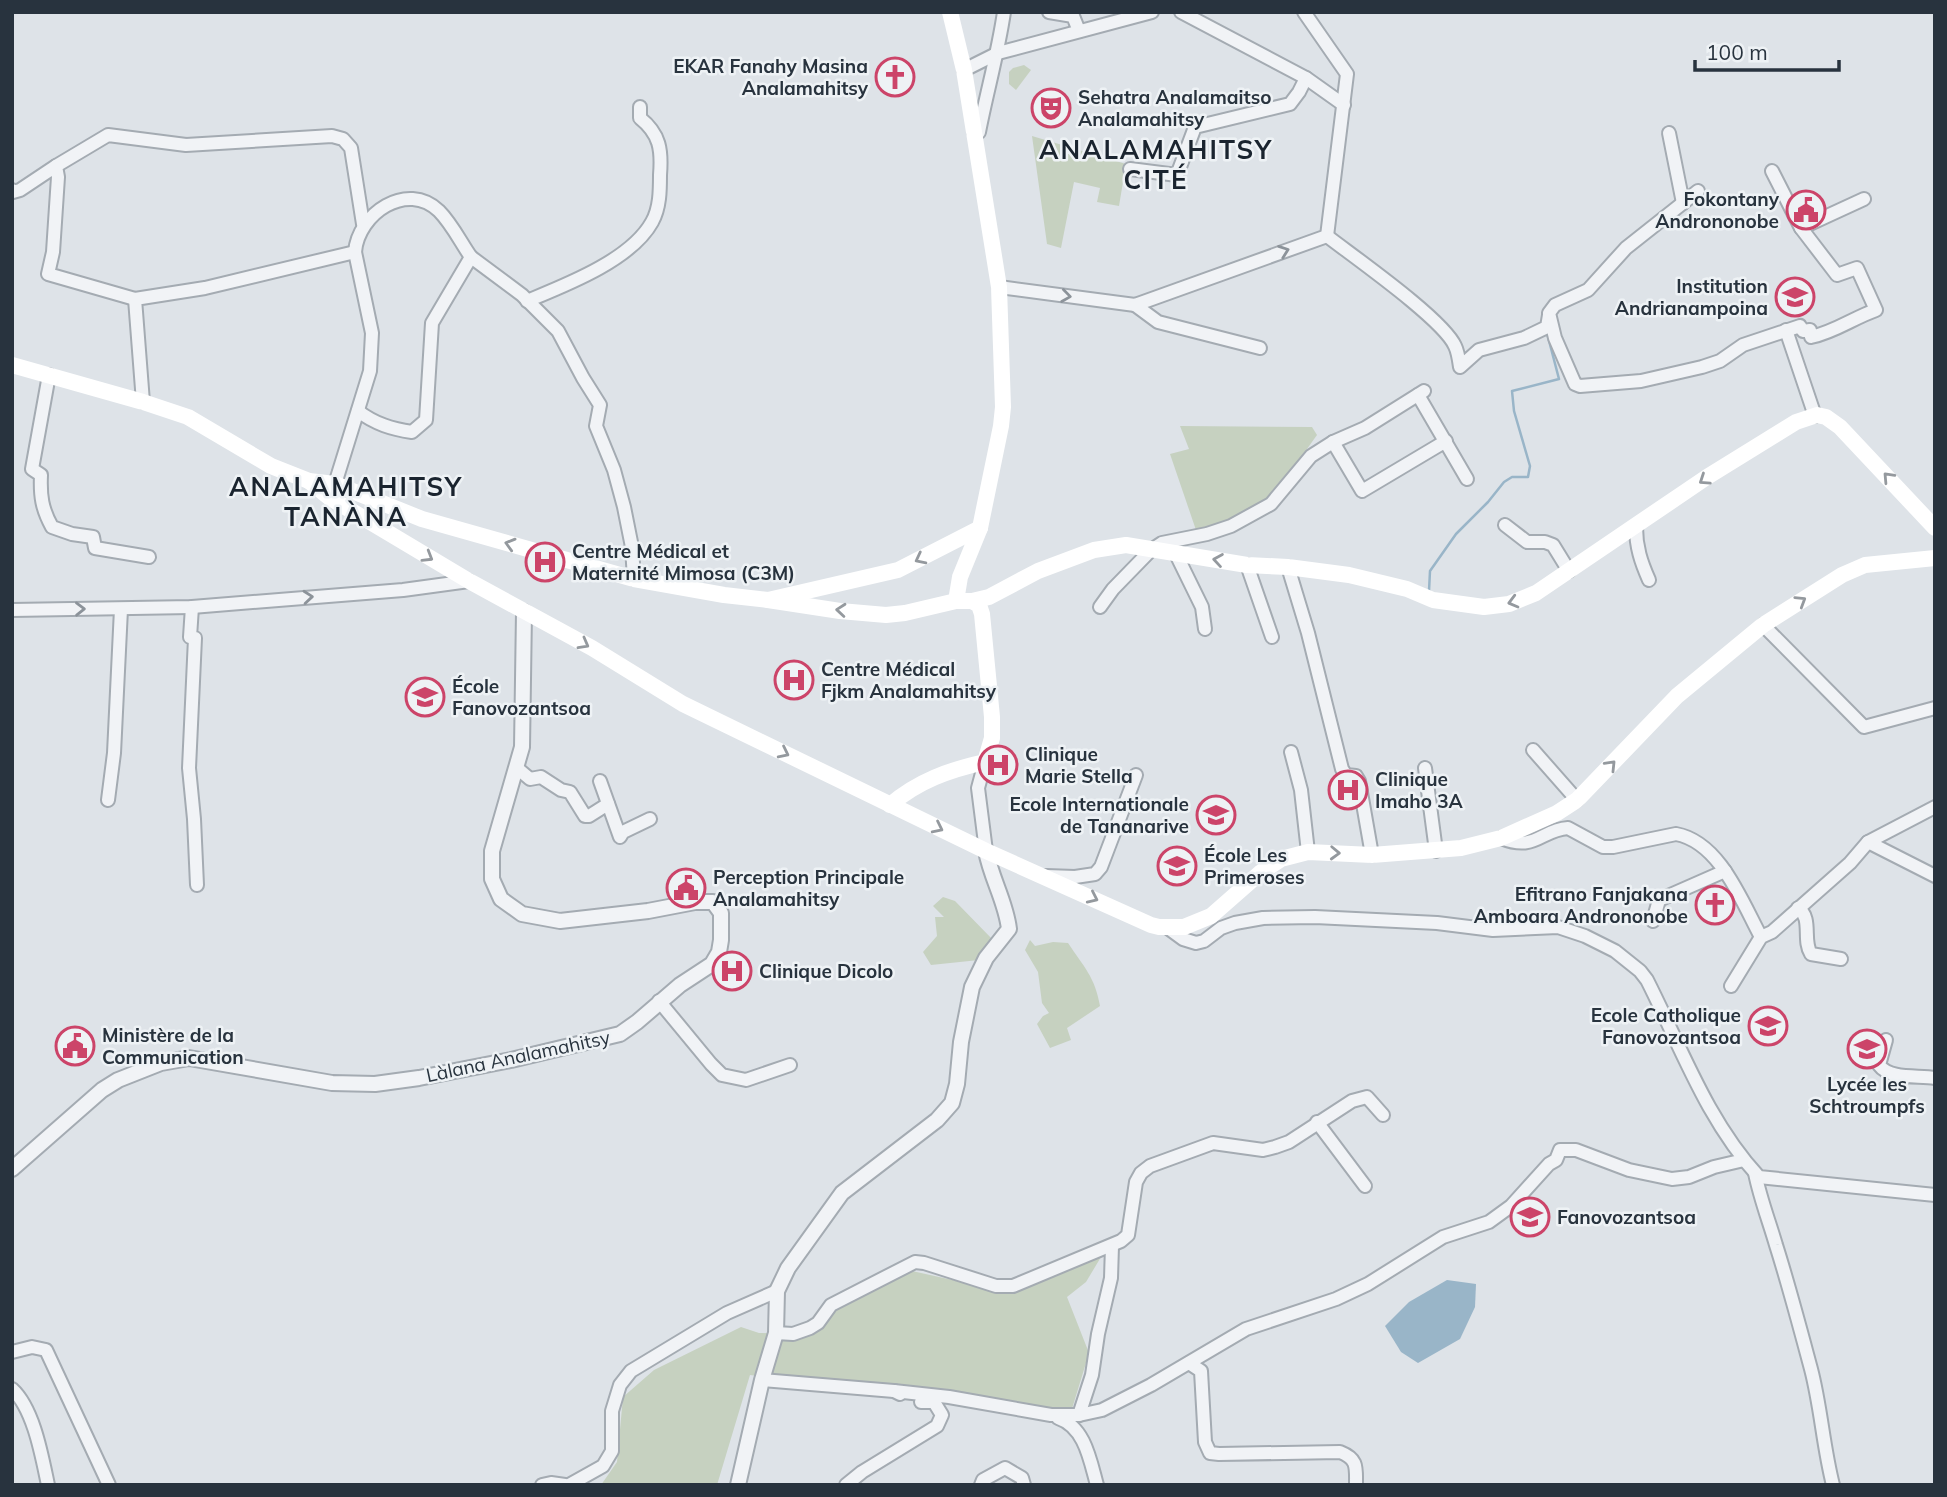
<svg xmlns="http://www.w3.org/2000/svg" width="1947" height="1497" viewBox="0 0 1947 1497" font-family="Mulish,sans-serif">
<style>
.green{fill:#c6d1c0}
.water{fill:#99b5c8}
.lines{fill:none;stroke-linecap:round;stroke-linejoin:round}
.stream{stroke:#99b5c8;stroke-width:2.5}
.minor-casing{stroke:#a4abb2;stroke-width:16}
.tertiary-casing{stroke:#a4abb2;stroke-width:18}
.minor{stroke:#f1f3f6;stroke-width:12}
.tertiary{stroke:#f1f3f6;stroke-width:14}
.secondary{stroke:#fff;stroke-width:16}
.oneway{stroke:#8c939a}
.oneway2{stroke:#94999e}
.labels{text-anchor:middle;stroke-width:5;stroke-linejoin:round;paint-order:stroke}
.poi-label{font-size:19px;font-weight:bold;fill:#28333e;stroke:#eef2f5;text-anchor:start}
.street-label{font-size:19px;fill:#28333e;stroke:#eef2f5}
.district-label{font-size:26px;font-weight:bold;letter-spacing:2px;fill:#1a242f;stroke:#eef2f5}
</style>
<rect width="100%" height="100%" fill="#dee3e8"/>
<g class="green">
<polygon points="1024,65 1031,70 1016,90 1009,84 1009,72 1013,68"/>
<polygon points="1032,136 1126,164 1119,206 1097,202 1100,188 1074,182 1061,248 1047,244"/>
<polygon points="1180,426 1312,427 1317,435 1271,499 1235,519 1197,533 1170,454 1189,449"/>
<polygon points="943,897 955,901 993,940 979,960 931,965 923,952 937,936 935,917 944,917 933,906"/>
<path d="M1030,940L1035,946L1053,942L1068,943C1084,967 1095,977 1100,1006L1067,1028L1071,1040L1050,1048L1037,1024L1043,1016L1049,1013L1042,1003L1038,972L1025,950Z"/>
<polygon points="1104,1252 1086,1282 1067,1297 1089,1353 1071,1412 847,1388 750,1375 717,1485 601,1485 617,1462 623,1397 654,1370 741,1327 759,1333 801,1334 855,1298 912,1271 1007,1292"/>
</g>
<polygon class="water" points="1447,1280 1476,1284 1475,1307 1460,1339 1418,1363 1401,1352 1385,1326 1409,1302"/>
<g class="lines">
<polyline class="stream" points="1429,591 1430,571 1456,534 1488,502 1504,482 1512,477 1528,477 1530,466 1514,411 1512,391 1559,379 1547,333"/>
<defs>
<g id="minor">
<polyline points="1049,12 1073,16 1079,31"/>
<polyline points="1181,12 1306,78 1344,105"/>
<polyline points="964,70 998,53 1152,12"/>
<path d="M974,132H979C987,91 998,53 1004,12"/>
<polyline points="1669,133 1683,203"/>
<polyline points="1130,169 1177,175 1195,127 1290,104 1299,92 1306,78"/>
<polyline points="1772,171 1801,228"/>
<polyline points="12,190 13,192 20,190 56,166"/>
<path d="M1698,191L1626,248L1588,290L1555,305L1549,313L1555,338L1575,384L1580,386L1641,381L1702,367L1720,361L1743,345L1800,326L1803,331L1810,330L1811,337C1835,332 1853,318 1876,310L1857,268L1837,275L1801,228L1864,199"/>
<path d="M1327,236C1354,257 1443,319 1455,346C1458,352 1459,360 1460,367L1479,350L1524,338L1547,327L1549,315"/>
<path d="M355,252C358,214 407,180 439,211C452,224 461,243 471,257L432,323L426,420L412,432C392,429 375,424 358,411"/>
<polyline points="471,257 522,295 558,331 583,378 600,405 596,426 614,470 624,507 632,547 634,579"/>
<polyline points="999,287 1135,305 1327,236 1347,74 1304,12"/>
<polyline points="135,299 48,274 53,252 58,177 56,166 108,135 186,145 332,136 343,139 351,148 363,224"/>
<path d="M527,301C566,285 631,260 652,222C660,208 660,190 660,175C662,150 660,134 640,118V107"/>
<polyline points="1135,305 1158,322 1260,348"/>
<polyline points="1786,330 1815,416"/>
<path d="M49,375L32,469L41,475C40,496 42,509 52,527L72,534L93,537L95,548L149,557"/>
<polyline points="1418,395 1467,479"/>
<polyline points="143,402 135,299 205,288 355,252 372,333 370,371 335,484"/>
<polyline points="1333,442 1362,491 1446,441"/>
<polyline points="1505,525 1527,542 1545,542 1553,545 1569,571"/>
<path d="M1636,527C1636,547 1641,562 1649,580"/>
<polyline points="1176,554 1202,607 1205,629"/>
<polyline points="1247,565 1272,637"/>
<polyline points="1288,567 1308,633 1342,769 1346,775 1356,776 1359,781 1372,855"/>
<polyline points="192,607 190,637 195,638 189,768 194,819 197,885"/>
<polyline points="1100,607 1113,589 1150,551 1162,543 1207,534 1231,526 1271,504 1311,456 1333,442 1365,428 1424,391"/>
<polyline points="12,610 192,607 403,590 469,581"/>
<polyline points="1763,625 1864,727 1935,708"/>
<polyline points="1533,750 1577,800"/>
<polyline points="1291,752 1301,790 1308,852"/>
<polyline points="985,762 978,788 986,851"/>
<polyline points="517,768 530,779 541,777 561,790 570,792 585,816 589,816 608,804"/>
<polyline points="1425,768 1436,851"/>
<polyline points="600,781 620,837 623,832 650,819"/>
<polyline points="108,800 114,753 121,609"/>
<path d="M1501,838C1536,852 1540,830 1568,828L1603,847H1613L1676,834C1720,842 1742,902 1761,937"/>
<polyline points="1868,842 1935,876"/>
<polyline points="1046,876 1075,877 1095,874 1101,867 1136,775"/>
<path d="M1798,908C1813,918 1802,940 1811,954L1841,959"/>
<polyline points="1653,921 1659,900 1725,871"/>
<path d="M1168,928L1183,939L1196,943L1204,941L1221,928L1235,923L1263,918L1315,917L1437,923L1493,930L1558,927L1585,936L1615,951L1640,971L1647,980C1681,1047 1707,1121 1759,1177L1935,1195"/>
<polyline points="1731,986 1761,937 1772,932 1850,863 1868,842 1935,807"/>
<polyline points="659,1001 711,1064 722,1075 746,1080 790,1065"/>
<path d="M1886,1040L1879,1065C1890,1080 1918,1075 1935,1078"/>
<polyline points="1317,1122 1365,1186"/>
<path d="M1755,1173C1760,1198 1769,1221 1776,1245C1789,1286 1800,1328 1811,1369C1821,1407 1823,1446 1833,1485"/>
<polyline points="776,1333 793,1334 810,1328 818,1323 831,1305 915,1262 924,1263 996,1286 1013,1286 1121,1241 1128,1235 1136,1182 1141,1173 1150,1166 1213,1143 1263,1150 1275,1147 1289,1142 1352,1101 1367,1097 1383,1115"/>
<polyline points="12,1352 32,1347 46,1350 109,1485"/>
<path d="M1189,1363L1201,1371L1205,1442L1210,1453L1219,1454L1340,1452C1358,1459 1356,1467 1356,1485"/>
<polyline points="762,1380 894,1391 900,1394"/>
<path d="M12,1389C34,1409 42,1457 48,1485"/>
<polyline points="894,1391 949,1397 1051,1415 1079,1415 1102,1410 1151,1385 1246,1329 1336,1299 1368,1284 1443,1237 1489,1222 1511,1206 1549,1164 1556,1160 1560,1150 1576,1150 1629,1170 1672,1179 1689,1177 1714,1167 1744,1160"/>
<polyline points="1079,1415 1092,1375 1098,1334 1111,1278 1112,1246"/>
<path d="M1058,1418C1085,1427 1090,1460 1097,1485"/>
<polyline points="542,1485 551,1483 565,1485"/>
<polyline points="569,1485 603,1466 612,1451 612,1411 620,1385 631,1371 727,1313 777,1291"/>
<polyline points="846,1485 862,1472 937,1426 942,1415 934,1402 921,1402"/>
<polyline points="981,1485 983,1480 1005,1468 1022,1478 1024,1485"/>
</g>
<g id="tertiary">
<polyline points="12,1169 102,1090 118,1080 161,1063 189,1058 332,1083 375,1084 419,1078 511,1060 620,1034 637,1022 680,985 712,964 719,952 721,940 721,913 713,902 695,902 648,911 560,921 522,914 501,899 492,879 492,851 522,747 524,612"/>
<path d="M738,1485L762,1380L776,1333L777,1291L788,1268L842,1193L937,1120L952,1103L957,1084L961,1042L972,987L986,958L1009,929C1006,902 991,878 986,851"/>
</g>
</defs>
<use href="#minor" class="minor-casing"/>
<use href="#tertiary" class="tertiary-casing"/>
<use href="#minor" class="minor"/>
<use href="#tertiary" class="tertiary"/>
<g class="secondary">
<polyline points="950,12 964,70 999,287 1003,407 1001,426 980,528 960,577 956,601"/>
<polyline points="12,365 143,402 188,417 271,466 309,481 335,484 422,519 634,579 724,595 768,600 898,570 980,528"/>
<polyline points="309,481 330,498 469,581 592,648 683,704 986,851 1151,925 1159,927 1184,927 1211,916 1260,873 1281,859 1308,852 1372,855 1461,848 1501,838 1557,813 1577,800 1677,696 1763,625 1842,575 1865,565 1935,558"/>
<polyline points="768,600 840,611 886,615 905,613 956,601 972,601 989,597 1038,571 1094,550 1126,545 1247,565 1288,567 1349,575 1407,589 1433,600 1484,607 1509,604 1536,593 1707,477 1796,422 1817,415 1826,417 1840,427 1935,528"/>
<path d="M890,805C918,781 949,770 985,762L992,738V717L982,614L979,605L972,601"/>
</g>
</g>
<defs><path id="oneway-chevron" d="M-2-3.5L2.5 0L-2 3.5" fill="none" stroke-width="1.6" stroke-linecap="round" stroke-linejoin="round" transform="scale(1.75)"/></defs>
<g class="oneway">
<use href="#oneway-chevron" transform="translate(1284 251) rotate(-20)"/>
<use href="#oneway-chevron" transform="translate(1066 296) rotate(8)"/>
<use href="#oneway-chevron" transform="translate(308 597) rotate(-5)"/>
<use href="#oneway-chevron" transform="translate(80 609) rotate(-1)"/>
</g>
<g class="oneway2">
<use href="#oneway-chevron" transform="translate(1888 477) rotate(-133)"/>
<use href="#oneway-chevron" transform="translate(1704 480) rotate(146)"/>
<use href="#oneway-chevron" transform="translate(510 544) rotate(-164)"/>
<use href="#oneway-chevron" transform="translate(428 557) rotate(31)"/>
<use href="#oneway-chevron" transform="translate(920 559) rotate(153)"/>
<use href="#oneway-chevron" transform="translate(1218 560) rotate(-171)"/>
<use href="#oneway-chevron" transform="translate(1801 601) rotate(-32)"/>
<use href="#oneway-chevron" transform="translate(1513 602) rotate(165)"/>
<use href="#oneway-chevron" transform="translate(841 610) rotate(-175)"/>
<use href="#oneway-chevron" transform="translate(584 644) rotate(29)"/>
<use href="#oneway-chevron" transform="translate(784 753) rotate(26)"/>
<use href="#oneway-chevron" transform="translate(1611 765) rotate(-46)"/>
<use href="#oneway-chevron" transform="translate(938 828) rotate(26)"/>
<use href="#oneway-chevron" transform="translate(1335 853) rotate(2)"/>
<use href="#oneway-chevron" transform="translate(1093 898) rotate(25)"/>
</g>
<defs>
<symbol id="church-ring" viewBox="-11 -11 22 22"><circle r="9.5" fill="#eef2f5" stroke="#cc4469" stroke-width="1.5"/><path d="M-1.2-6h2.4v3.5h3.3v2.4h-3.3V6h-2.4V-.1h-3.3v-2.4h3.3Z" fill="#cc4469"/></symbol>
<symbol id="theatre-ring" viewBox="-11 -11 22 22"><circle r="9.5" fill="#eef2f5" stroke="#cc4469" stroke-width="1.5"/><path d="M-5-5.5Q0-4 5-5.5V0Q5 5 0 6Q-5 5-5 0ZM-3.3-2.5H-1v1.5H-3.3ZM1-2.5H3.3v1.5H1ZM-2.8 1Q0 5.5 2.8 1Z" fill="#cc4469"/></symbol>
<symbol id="civic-ring" viewBox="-11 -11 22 22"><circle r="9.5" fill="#eef2f5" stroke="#cc4469" stroke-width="1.5"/><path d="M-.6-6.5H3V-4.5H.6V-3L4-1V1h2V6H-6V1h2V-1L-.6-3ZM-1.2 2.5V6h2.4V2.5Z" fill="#cc4469"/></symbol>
<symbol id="school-ring" viewBox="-11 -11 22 22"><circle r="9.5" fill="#eef2f5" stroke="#cc4469" stroke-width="1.5"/><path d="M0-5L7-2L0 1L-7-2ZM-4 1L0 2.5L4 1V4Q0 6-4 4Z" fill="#cc4469"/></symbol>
<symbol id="hospital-ring" viewBox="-11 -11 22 22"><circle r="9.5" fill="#eef2f5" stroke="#cc4469" stroke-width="1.5"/><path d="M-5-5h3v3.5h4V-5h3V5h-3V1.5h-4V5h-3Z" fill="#cc4469"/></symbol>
</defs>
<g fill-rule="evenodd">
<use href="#church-ring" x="873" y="55" width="44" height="44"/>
<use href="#theatre-ring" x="1029" y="86" width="44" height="44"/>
<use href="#civic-ring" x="1784" y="188" width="44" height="44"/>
<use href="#school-ring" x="1773" y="275" width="44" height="44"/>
<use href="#hospital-ring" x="523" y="540" width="44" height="44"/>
<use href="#hospital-ring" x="772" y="658" width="44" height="44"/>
<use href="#school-ring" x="403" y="675" width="44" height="44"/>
<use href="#hospital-ring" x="976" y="743" width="44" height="44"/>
<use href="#hospital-ring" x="1326" y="768" width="44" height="44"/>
<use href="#school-ring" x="1194" y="793" width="44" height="44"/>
<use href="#school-ring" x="1155" y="844" width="44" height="44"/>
<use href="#civic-ring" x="664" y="866" width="44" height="44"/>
<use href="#church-ring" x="1693" y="883" width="44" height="44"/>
<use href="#hospital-ring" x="710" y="949" width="44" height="44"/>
<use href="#school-ring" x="1746" y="1004" width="44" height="44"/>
<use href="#civic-ring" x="53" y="1024" width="44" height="44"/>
<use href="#school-ring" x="1845" y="1027" width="44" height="44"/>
<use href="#school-ring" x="1508" y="1195" width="44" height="44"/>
</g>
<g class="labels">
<g class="poi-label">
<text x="868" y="73" text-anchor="end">EKAR Fanahy Masina<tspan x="868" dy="22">Analamahitsy</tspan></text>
<text x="1078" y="104">Sehatra Analamaitso<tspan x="1078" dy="22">Analamahitsy</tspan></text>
<text x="1779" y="206" text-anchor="end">Fokontany<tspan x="1779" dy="22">Andrononobe</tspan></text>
<text x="1768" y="293" text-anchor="end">Institution<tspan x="1768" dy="22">Andrianampoina</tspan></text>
<text x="572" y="558">Centre Médical et<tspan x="572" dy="22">Maternité Mimosa (C3M)</tspan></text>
<text x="821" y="676">Centre Médical<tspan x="821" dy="22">Fjkm Analamahitsy</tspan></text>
<text x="452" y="693">École<tspan x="452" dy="22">Fanovozantsoa</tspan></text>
<text x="1025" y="761">Clinique<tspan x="1025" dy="22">Marie Stella</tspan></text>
<text x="1375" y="786">Clinique<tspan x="1375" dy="22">Imaho 3A</tspan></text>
<text x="1189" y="811" text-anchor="end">Ecole Internationale<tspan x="1189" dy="22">de Tananarive</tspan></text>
<text x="1204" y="862">École Les<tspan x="1204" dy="22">Primeroses</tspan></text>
<text x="713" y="884">Perception Principale<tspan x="713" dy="22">Analamahitsy</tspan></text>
<text x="1688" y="901" text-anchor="end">Efitrano Fanjakana<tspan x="1688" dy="22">Amboara Andrononobe</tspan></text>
<text x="759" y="978">Clinique Dicolo</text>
<text x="1741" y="1022" text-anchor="end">Ecole Catholique<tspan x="1741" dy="22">Fanovozantsoa</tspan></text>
<text x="102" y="1042">Ministère de la<tspan x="102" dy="22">Communication</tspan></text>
<text x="1867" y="1091" text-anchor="middle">Lycée les<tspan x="1867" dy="22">Schtroumpfs</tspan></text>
<text x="1557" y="1224">Fanovozantsoa</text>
</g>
<g class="street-label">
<text transform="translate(518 1056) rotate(-12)" y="7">Làlana Analamahitsy</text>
</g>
<g class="district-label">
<text x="1156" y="159">ANALAMAHITSY<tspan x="1156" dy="30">CITÉ</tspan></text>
<text x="346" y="496">ANALAMAHITSY<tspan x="346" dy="30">TANÀNA</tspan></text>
</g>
</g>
<rect width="1947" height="1497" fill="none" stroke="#28333e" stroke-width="28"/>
<path d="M1695 60v10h144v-10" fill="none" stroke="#28333e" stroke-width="3.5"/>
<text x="1706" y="60" font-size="21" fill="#28333e" stroke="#eef2f5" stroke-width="5" paint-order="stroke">100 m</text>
</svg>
